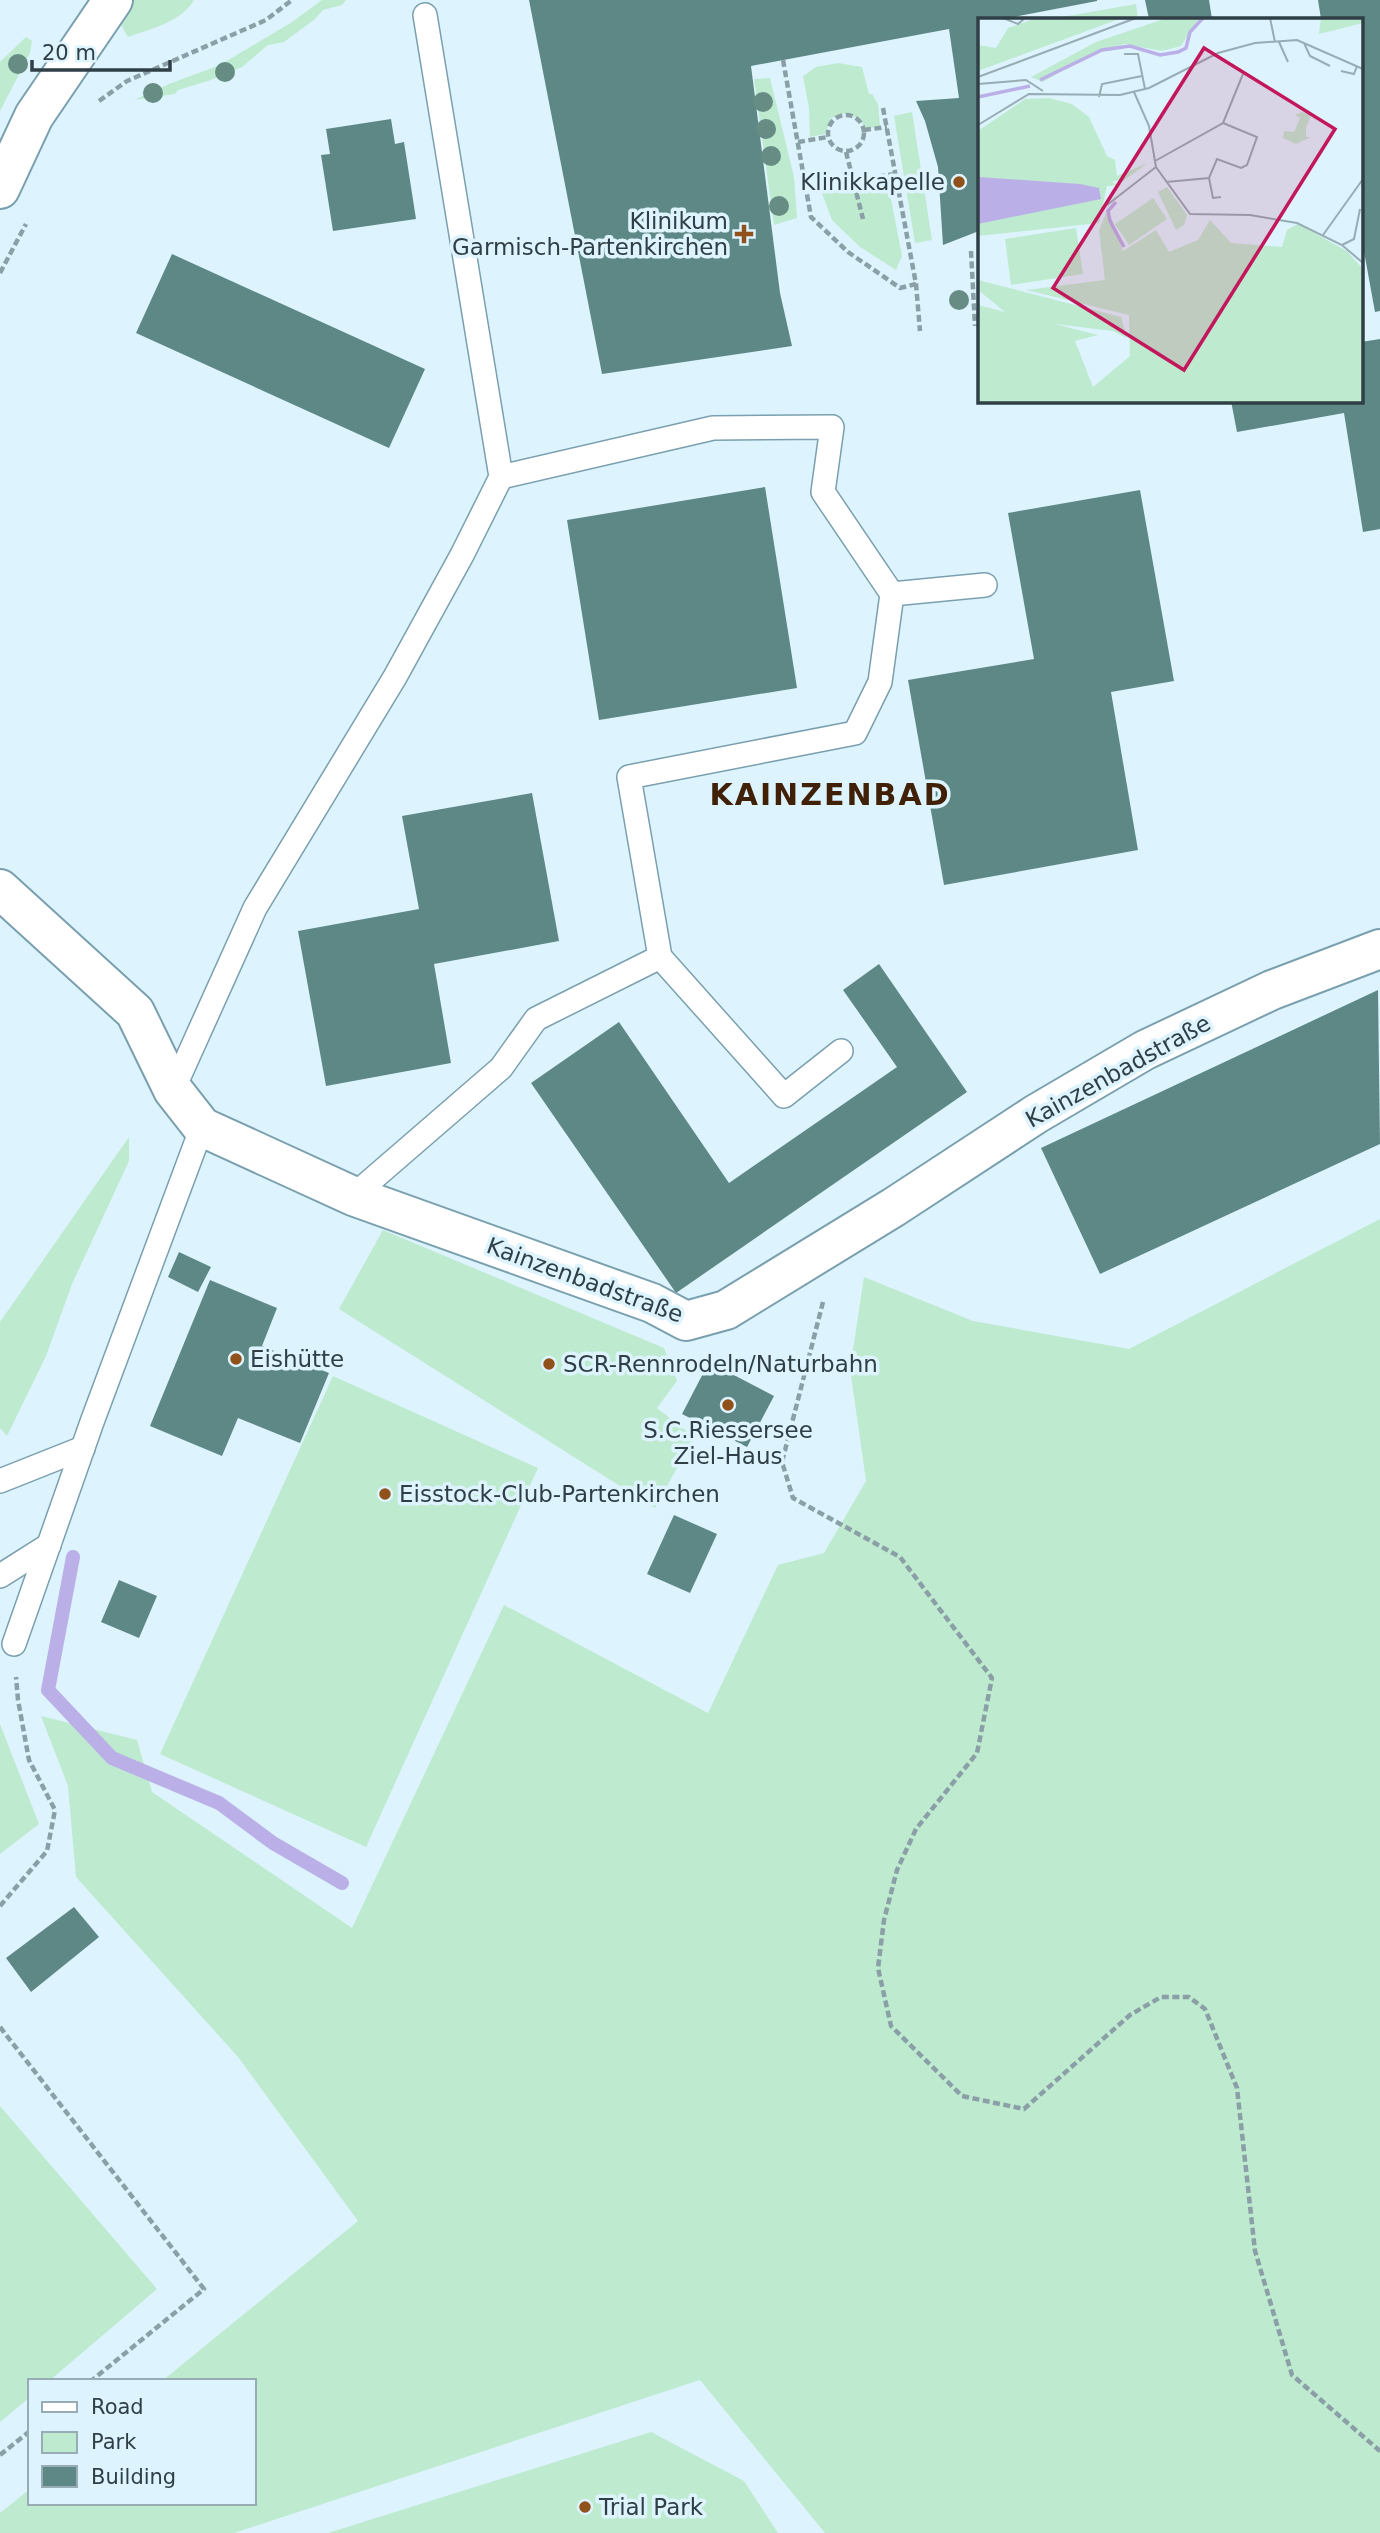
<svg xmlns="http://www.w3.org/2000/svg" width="1380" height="2533" viewBox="0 0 1380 2533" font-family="'DejaVu Sans',sans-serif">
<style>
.green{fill:#beeacf}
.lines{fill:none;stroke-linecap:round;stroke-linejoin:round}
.stream{stroke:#bab0e7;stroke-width:14}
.building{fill:#5e8885}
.lane-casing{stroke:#7a9fae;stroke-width:26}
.street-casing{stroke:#7a9fae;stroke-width:42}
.path{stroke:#8b9fa7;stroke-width:4.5;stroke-dasharray:7 3.5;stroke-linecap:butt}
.lane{stroke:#fff;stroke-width:23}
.street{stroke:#fff;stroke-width:38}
.tree{fill:#668c84}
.poi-dot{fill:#91511a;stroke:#ddf4fe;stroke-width:2.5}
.labels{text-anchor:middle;stroke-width:7;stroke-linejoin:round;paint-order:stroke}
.poi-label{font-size:23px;fill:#2f3f45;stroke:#ddf4fe;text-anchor:start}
.street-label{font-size:23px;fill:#2f3f45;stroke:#ddf4fe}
.district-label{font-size:30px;font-weight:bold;letter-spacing:2px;fill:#402107;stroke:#ddf4fe}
.inset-river{fill:none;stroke:#bab0e7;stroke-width:3.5}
.inset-road{fill:none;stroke:#97acb4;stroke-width:2}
.view{fill:#c2185b;fill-opacity:0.15;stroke:#c2185b;stroke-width:3.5}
.inset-edge{fill:none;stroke:#2f3f45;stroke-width:3.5}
</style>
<rect width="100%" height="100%" fill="#ddf4fe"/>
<g class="green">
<path d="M132,0H194C181,22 151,29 128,37L121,25Z"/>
<polygon points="322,0 346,0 342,5 323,10 315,19 284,42 268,45 242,67 211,80 178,90 175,94 134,100 169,84 220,65 292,22"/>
<polygon points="1136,4 1138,19 1051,19"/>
<polygon points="26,37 32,41 30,53 0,111 0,62"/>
<polygon points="838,63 862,67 869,94 872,94 878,104 880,126 865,129 861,120 847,113 831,118 825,134 810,137 809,108 803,76 816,67"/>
<polygon points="770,78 794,177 797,218 774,225 754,79"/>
<polygon points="912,112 932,240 915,243 894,116"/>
<polygon points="887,178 902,256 896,270 860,247 832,220 820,188"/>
<polygon points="129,1137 129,1161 72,1284 46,1356 7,1436 0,1428 0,1322"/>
<polygon points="1380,1219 1380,2533 825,2533 700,2380 234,2533 0,2533 0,2513 30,2489 30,2503 254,2503 254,2381 162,2381 358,2221 238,2057 76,1877 68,1786 41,1716 137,1740 152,1792 352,1928 504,1605 708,1713 778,1565 824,1553 866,1481 850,1369 864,1277 973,1321 1129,1349"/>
<polygon points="383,1230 664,1348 677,1381 657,1408 694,1437 655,1508 339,1309"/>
<polygon points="333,1376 538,1468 366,1847 160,1754"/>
<polygon points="0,1724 39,1824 0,1854"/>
<polygon points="0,2106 157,2289 49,2381 30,2381 30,2397 0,2422"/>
<polygon points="651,2432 744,2481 778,2533 328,2533"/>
</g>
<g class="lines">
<polyline class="stream" points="73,1557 48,1690 112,1758 219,1803 273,1843 342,1883"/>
</g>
<g class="building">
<polygon points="529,0 1097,0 1097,1 1003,19 979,19 979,231 943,245 938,167 925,121 916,101 959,98 949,29 751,66 780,293 792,346 602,374"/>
<polygon points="1145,0 1209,0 1212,19 1149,19"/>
<polygon points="1318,0 1380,0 1380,311 1375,312 1361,235 1361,19 1321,19"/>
<polygon points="391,119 395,144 404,142 416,219 333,231 321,155 330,154 326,129"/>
<polygon points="172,254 425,369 389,448 136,333"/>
<polygon points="1380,339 1380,529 1363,532 1344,413 1237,432 1231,401 1361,401 1361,342"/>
<polygon points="765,487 797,688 599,720 567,520"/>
<polygon points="1140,490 1174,681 1111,692 1138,850 944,885 908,680 1034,659 1008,513"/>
<polygon points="532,793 559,941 434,964 451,1063 326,1086 298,931 419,909 402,816"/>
<polygon points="879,964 967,1092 676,1293 531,1083 619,1022 729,1183 897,1067 843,990"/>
<polygon points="1378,990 1380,1144 1100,1274 1041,1148"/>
<polygon points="179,1252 211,1267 198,1292 168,1277"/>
<polygon points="210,1280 277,1308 262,1346 329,1373 300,1443 238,1418 222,1456 150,1426"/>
<polygon points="709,1362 774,1396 747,1447 682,1414"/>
<polygon points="674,1515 717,1534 690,1593 647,1574"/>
<polygon points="119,1580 157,1596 139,1638 101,1622"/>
<polygon points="74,1907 99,1937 31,1992 6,1958"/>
</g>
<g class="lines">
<defs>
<g id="lane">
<polyline points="892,594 985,585"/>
<polyline points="660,957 784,1096 841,1051"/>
<polyline points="173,1090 255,908 395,677 462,555 501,477 425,15"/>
<polyline points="353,1196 501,1068 536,1019 660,957 629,777 855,733 880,682 892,594 823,492 832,427 713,428 501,477"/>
<polyline points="0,1481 83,1448"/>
<polyline points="0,1576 49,1545"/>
<polyline points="14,1644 92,1422 202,1127"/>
</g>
<g id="street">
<polyline points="0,189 34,116 113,0"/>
<polyline points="0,889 135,1012 173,1090 202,1127 353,1196 652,1303 686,1321 726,1310 894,1207 1036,1114 1145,1050 1272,990 1380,949"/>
</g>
</defs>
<use href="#lane" class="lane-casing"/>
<use href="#street" class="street-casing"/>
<g class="path">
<polyline points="783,60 811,217 848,252 900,288 916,284"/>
<polyline points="99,101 127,81 266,20 292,0"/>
<polyline points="883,108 916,284 920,331"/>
<circle cx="846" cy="133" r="18"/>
<polyline points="864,130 887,127"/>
<polyline points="798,142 828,137"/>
<polyline points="846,152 863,219"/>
<polyline points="805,186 896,174"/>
<polyline points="971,251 975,326"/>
<polyline points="0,273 26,224"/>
<polyline points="823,1302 782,1462 793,1498 900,1557 992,1678 977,1753 916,1829 897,1870 884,1920 878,1968 891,2026 962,2096 1024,2109 1130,2015 1161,1997 1189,1997 1205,2009 1237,2088 1255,2251 1292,2375 1380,2451"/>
<polyline points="0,1906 47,1851 55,1810 29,1760 18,1700 16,1677"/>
<polyline points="0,2027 204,2289 91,2381"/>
<polyline points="0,2455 30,2431"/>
</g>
<use href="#lane" class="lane"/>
<use href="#street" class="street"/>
</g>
<g class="tree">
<circle cx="18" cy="64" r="10"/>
<circle cx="225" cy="72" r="10"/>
<circle cx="153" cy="93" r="10"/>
<circle cx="763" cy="102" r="10"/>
<circle cx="766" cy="129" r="10"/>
<circle cx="771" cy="156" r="10"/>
<circle cx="779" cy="206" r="10"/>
<circle cx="959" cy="300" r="10"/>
</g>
<g class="poi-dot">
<circle cx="959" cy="182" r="7"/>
<path d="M740.5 223.5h7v7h7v7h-7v7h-7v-7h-7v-7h7z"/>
<circle cx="236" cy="1359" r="7"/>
<circle cx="549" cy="1364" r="7"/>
<circle cx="728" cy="1405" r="7"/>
<circle cx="385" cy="1494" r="7"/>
<circle cx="585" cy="2507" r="7"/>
</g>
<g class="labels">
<g class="poi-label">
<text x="945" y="190" text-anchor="end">Klinikkapelle</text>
<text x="728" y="229" text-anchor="end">Klinikum<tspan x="728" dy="26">Garmisch-Partenkirchen</tspan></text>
<text x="250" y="1367">Eishütte</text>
<text x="563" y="1372">SCR-Rennrodeln/Naturbahn</text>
<text x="728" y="1438" text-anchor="middle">S.C.Riessersee<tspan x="728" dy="26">Ziel-Haus</tspan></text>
<text x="399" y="1502">Eisstock-Club-Partenkirchen</text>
<text x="599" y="2515">Trial Park</text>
</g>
<g class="street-label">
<text transform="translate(1118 1071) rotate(-29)" y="8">Kainzenbadstraße</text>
<text transform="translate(585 1280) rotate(20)" y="8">Kainzenbadstraße</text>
</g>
<g class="district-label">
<text x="830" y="805">KAINZENBAD</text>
</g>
</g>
<g transform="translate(978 18)">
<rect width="385" height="385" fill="#ddf4fe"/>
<path d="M59,0H144L0,53V27L18,30L30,10ZM189,0H221L203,28L184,33L147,26L118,33L65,64L53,59L118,24ZM343,0H385V5L341,16ZM71,80L94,86L111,99L129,138L137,142L139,158L170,145L141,166L139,162L134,164L140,167L129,168L121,205L0,218V113L47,81ZM324,94L333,97L328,109V119H333L318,126L305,120L306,113L316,114L322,100L317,97ZM189,169L209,197L206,207L198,212L180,174ZM175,180L189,201L151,227L137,206ZM128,195L135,203L145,233L178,212L191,234L220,222L232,202L253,225L304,229L309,212L320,206L369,233L385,251V385H0V287L27,294L0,272V262L143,299L149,320L135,313L77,306L120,317L97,323L115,369L152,338L151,297L48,272L127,262L121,212ZM98,210L105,256L33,267L27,221Z" fill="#beeacf"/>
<path d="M0,159L102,166L121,170L123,181L0,206Z" fill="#bab0e7"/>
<path class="inset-river" d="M62,62L124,32L152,28L182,37L200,34L208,30L212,14L225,0M0,79L52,68M138,184L130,193L132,203L146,229"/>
<path class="inset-road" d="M25,0L40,6L47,0M292,0L297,24M301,24L310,44M326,25L332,38L352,48M146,36H160L167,71M363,53L376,56L379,48M0,59L158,0M0,66L48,62L65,73M156,74L171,108L178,149L212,196L272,197L319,205L364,227L385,245M121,79L124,66L164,58M0,107L51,76L142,77L171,70L240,35L277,25L319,22L385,51M177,143L245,105L265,56M231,160L235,180L243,179M188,164L231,160L239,141L263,150L269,147L279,119L245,105M129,187L178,149M345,217L385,161M364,227L376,221L382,191"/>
<path class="view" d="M226,30L357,111L206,352L75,270Z"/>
<rect width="385" height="385" class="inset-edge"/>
</g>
<rect x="28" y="2379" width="228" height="126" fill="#ddf4fe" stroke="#97acb4" stroke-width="2"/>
<rect x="42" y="2402" width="35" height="10" fill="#ffffff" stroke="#97acb4" stroke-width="2"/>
<text x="91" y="2414" font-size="21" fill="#2f3f45">Road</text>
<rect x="42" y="2432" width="35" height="21" fill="#beeacf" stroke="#97acb4" stroke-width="2"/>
<text x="91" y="2449" font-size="21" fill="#2f3f45">Park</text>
<rect x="42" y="2466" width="35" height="21" fill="#5e8885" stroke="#97acb4" stroke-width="2"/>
<text x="91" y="2484" font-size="21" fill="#2f3f45">Building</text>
<path d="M32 60v10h138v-10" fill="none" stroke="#2f3f45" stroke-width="3.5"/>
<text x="42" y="60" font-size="21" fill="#2f3f45" stroke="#ddf4fe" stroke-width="5" paint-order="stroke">20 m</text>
</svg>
